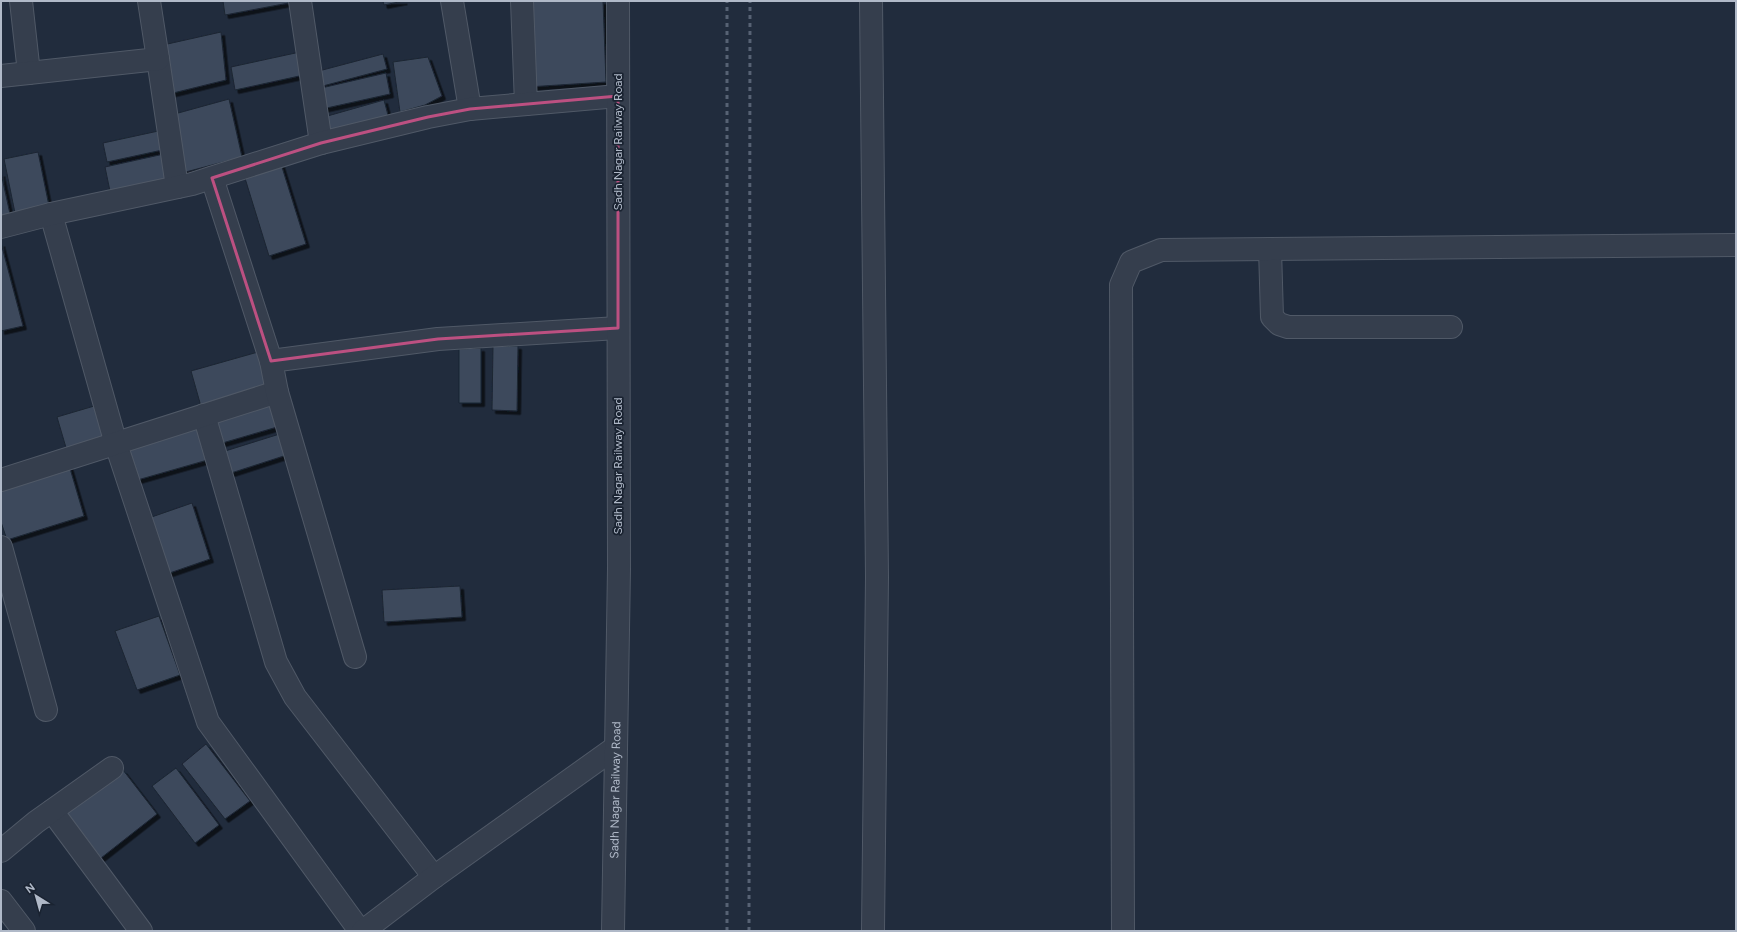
<svg xmlns="http://www.w3.org/2000/svg" width="1737" height="932" viewBox="0 0 1737 932" font-family="Figtree,sans-serif">
<style>
.building{fill:#3d4a5c;stroke:#1c2533;filter:url(#shadow)}
.lines{fill:none;stroke-linecap:round;stroke-linejoin:round}
.minor-casing{stroke:#505967;stroke-width:24}
.minor{stroke:#353e4d;stroke-width:22}
.rail{stroke:#576274;stroke-width:3;stroke-dasharray:4 4;stroke-linecap:butt}
.marked{fill:none;stroke:#bc5081;stroke-width:3;stroke-linejoin:round}
.labels{text-anchor:middle;stroke-width:3.5;stroke-linejoin:round;paint-order:stroke}
.street-label{font-size:12px;fill:#b0b9c8;stroke:#1a2331}
</style>
<defs>
<filter id="shadow"><feDropShadow dx="3.5" dy="3.5" stdDeviation="0" flood-color="#0009"/></filter>
</defs>
<rect width="100%" height="100%" fill="#212c3d"/>
<g class="building">
<polygon points="223,1 294,1 294,2 225,15"/>
<polygon points="383,1 404,1 384,5"/>
<polygon points="523,1 603,1 606,82 527,87"/>
<polygon points="221,32 226,80 169,94 163,45"/>
<polygon points="300,52 304,75 235,90 231,67"/>
<polygon points="383,54 387,69 319,87 315,72"/>
<polygon points="428,57 442,96 425,105 400,112 393,62"/>
<polygon points="386,73 390,94 322,109 317,89"/>
<polygon points="229,99 242,157 182,173 171,115"/>
<polygon points="384,100 389,119 328,135 324,117"/>
<polygon points="163,130 167,149 107,162 103,143"/>
<polygon points="38,152 49,206 15,213 4,159"/>
<polygon points="164,154 170,183 111,196 105,167"/>
<polygon points="281,164 306,244 269,256 244,175"/>
<polygon points="1,173 10,214 1,216"/>
<polygon points="1,243 23,326 1,331"/>
<polygon points="493,346 518,346 517,411 492,410"/>
<polygon points="481,348 481,403 459,403 459,349"/>
<polygon points="258,352 269,390 202,410 191,371"/>
<polygon points="277,398 284,425 219,444 211,418"/>
<polygon points="101,404 111,438 67,451 57,417"/>
<polygon points="202,424 211,459 134,481 124,445"/>
<polygon points="286,432 293,453 228,474 222,452"/>
<polygon points="69,465 84,516 7,540 1,522 1,486"/>
<polygon points="192,503 210,559 161,576 143,520"/>
<polygon points="460,586 462,617 384,622 382,590"/>
<polygon points="159,616 180,675 137,690 115,631"/>
<polygon points="206,744 250,801 225,819 182,764"/>
<polygon points="176,768 219,825 195,843 152,786"/>
<polygon points="123,770 157,814 101,858 67,813"/>
</g>
<g class="lines">
<defs>
<g id="minor">
<polyline points="21,1 29,73"/>
<polyline points="300,1 321,143"/>
<polyline points="452,1 470,109"/>
<polyline points="522,1 526,104"/>
<polyline points="871,1 877,577 873,931"/>
<polyline points="158,59 177,187"/>
<polyline points="1,76 158,59 149,1"/>
<polyline points="212,178 271,361"/>
<polyline points="51,214 116,444 208,722 360,931"/>
<polyline points="1,227 51,214 192,184 321,143 428,117 470,109 618,96"/>
<polyline points="1270,249 1272,317 1279,324 1288,327 1451,327"/>
<polyline points="204,415 276,662 295,697 434,877"/>
<polyline points="1,480 277,392"/>
<polyline points="1,547 46,710"/>
<polyline points="355,657 277,392 271,361 438,339 618,328"/>
<polyline points="52,811 141,931"/>
<polyline points="1,851 36,822 112,768"/>
<polyline points="1,901 24,931"/>
<polyline points="363,931 434,877 616,747"/>
<path id="s1" d="M613,931L619,569L618,1"/>
<polyline points="1123,931 1121,285 1131,262 1161,250 1736,245"/>
</g>
</defs>
<use href="#minor" class="minor-casing"/>
<use href="#minor" class="minor"/>
<g class="rail">
<polyline points="727,931 727,1"/>
<polyline points="749,931 750,1"/>
</g>
</g>
<path class="marked" d="M618,96V328L438,339L271,361L212,178L321,143L428,117L470,109Z"/>
<g class="labels">
<g class="street-label">
<text transform="translate(618 142) rotate(-90)" y="4">Sadh Nagar Railway Road</text>
<text transform="translate(618 466) rotate(-90)" y="4">Sadh Nagar Railway Road</text>
<text dy="4" stroke="none"><textPath href="#s1" startOffset="141">Sadh Nagar Railway Road</textPath></text>
</g>
</g>
<rect width="1737" height="932" fill="none" stroke="#b0b9c8" stroke-width="4"/>
<g transform="translate(36 896) rotate(323)" stroke="#1a2331" stroke-width="3" paint-order="stroke">
<path d="M0-3L7 15L0 10L-7 15Z" fill="#b0b9c8"/>
<text y="-6" font-size="11" font-weight="bold" text-anchor="middle" fill="#b0b9c8">N</text>
</g>
</svg>
